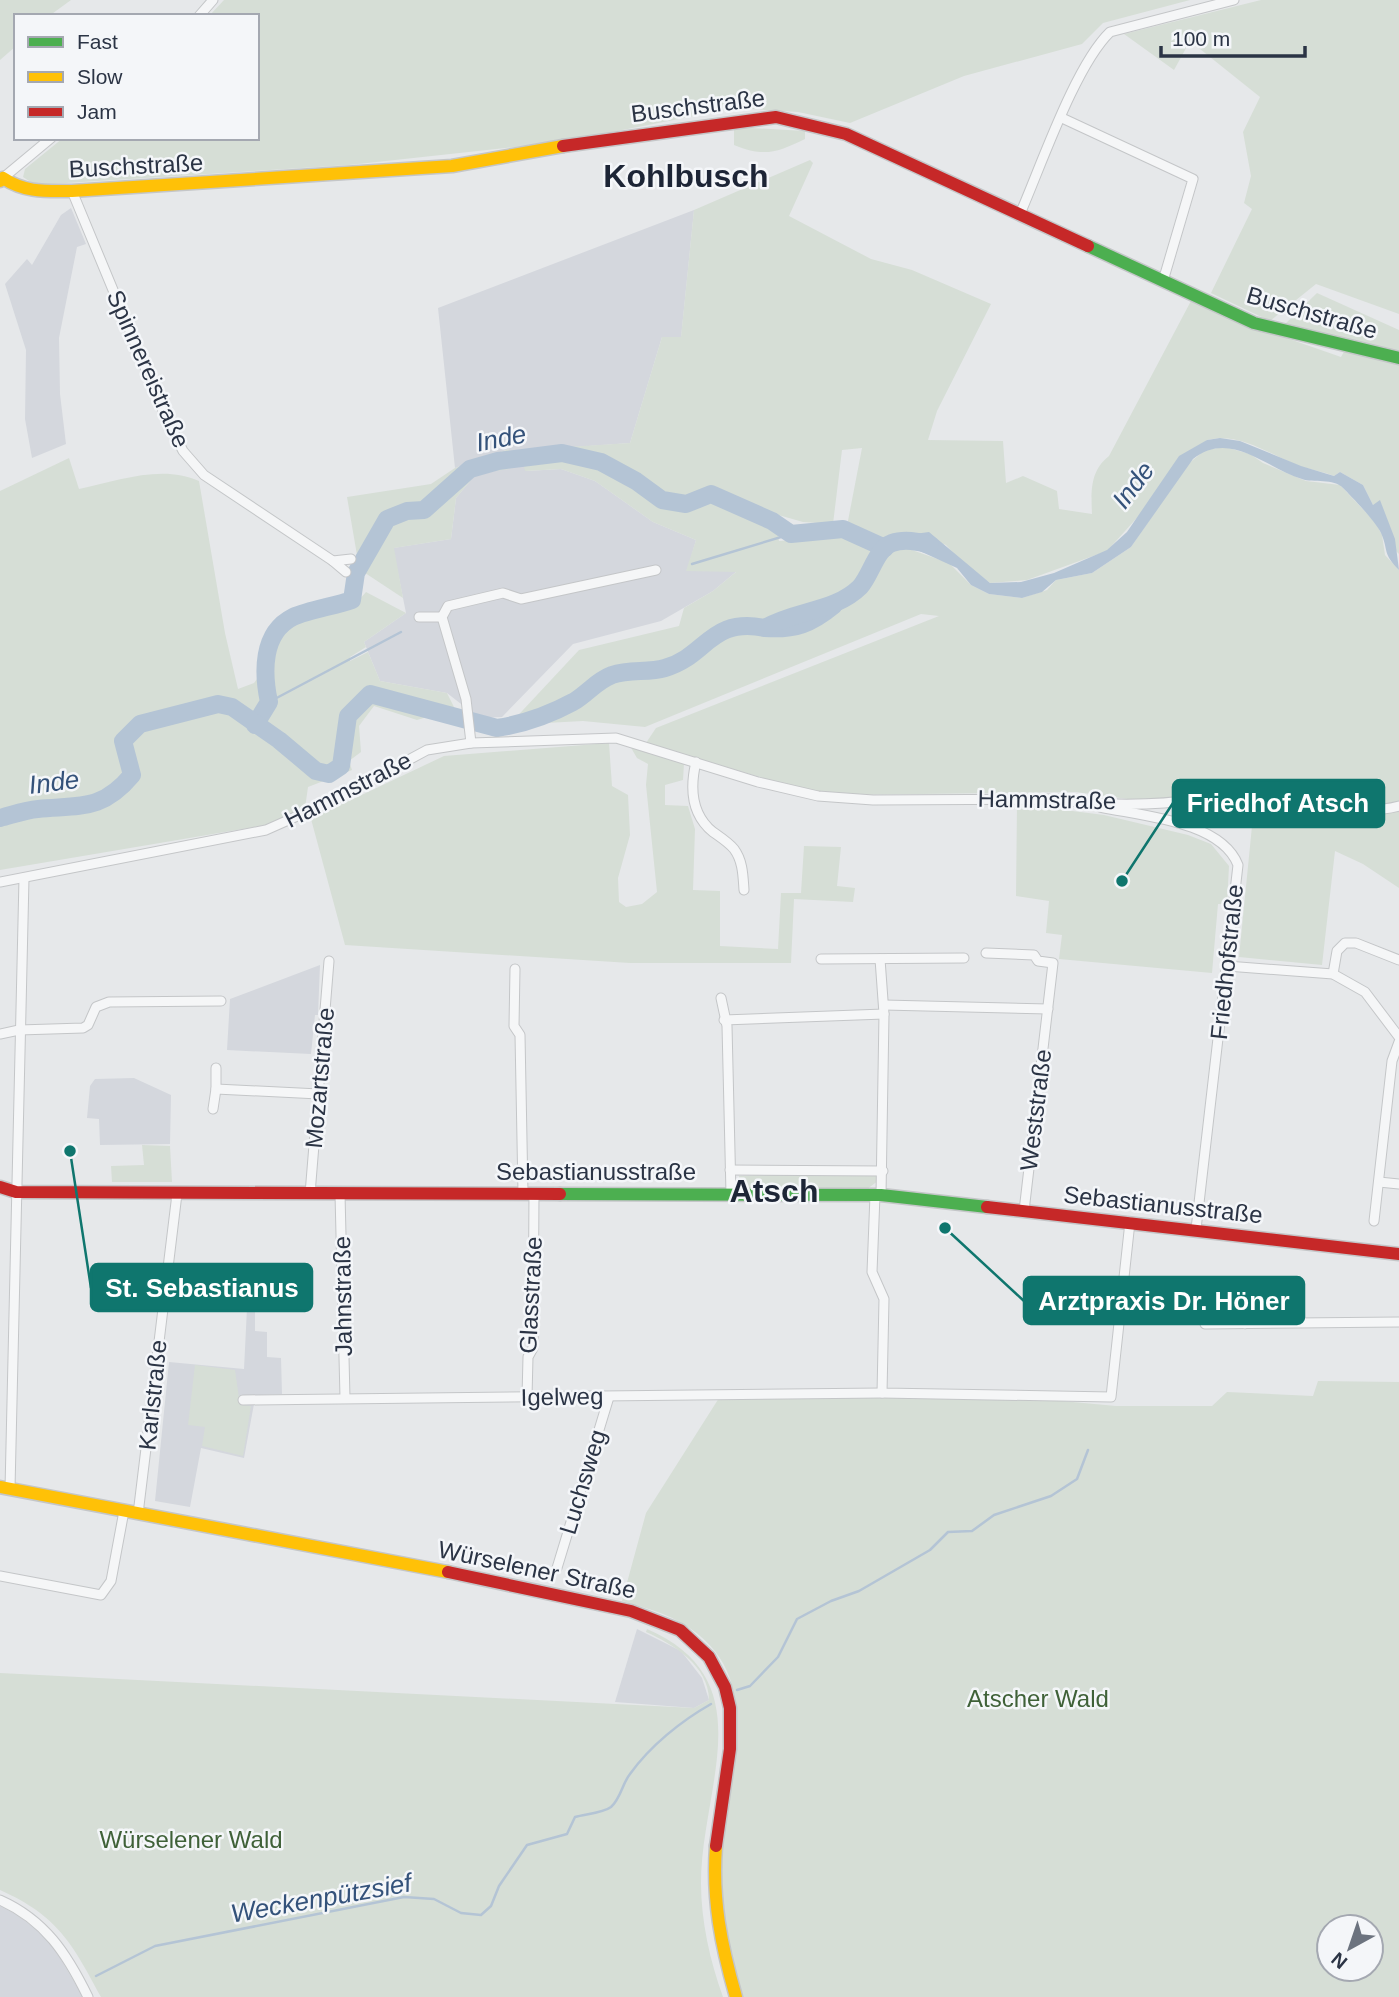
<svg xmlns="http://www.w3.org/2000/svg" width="1399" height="1997" viewBox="0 0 1399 1997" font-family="Arial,sans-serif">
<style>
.built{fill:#d4d7dd}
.green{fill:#d6ded6;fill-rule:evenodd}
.water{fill:#b4c4d5}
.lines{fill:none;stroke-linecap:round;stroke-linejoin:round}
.stream{stroke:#b4c4d5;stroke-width:2.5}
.river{stroke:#b4c4d5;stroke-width:18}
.street-casing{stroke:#c4c6c8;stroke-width:11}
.fast-casing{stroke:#c4c6c8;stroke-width:15}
.slow-casing{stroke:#c4c6c8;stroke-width:15}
.jam-casing{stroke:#c4c6c8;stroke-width:15}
.street{stroke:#f5f6f7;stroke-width:9}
.fast{stroke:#4caf50;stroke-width:12}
.slow{stroke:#ffc107;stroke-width:12}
.jam{stroke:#c62828;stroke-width:12}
.labels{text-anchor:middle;stroke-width:5;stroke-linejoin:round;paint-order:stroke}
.street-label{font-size:24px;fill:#2b3445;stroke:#f4f6f9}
.park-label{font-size:24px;fill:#3f6138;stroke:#f4f6f9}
.water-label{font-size:26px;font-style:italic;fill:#34527a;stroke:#f4f6f9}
.district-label{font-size:32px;font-weight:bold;fill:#1d2536;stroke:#f4f6f9}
.leader{fill:none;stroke:#0f766e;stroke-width:2.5}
.callout-dot{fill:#0f766e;stroke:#f4f6f9;stroke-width:2.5}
.callout{fill:#0f766e;stroke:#0f766e;stroke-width:2.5}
.callout-label{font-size:26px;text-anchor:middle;font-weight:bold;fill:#fff}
</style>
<rect width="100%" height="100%" fill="#e6e8ea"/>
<g class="built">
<polygon points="71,208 86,244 77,247 59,338 60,394 66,444 32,458 25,419 26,350 5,284 27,259 32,265 61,215"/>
<polygon points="694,210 681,338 662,337 630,443 520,451 526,471 561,469 595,481 653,522 696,540 687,571 737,571 713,591 661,621 573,644 502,717 479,718 447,693 380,681 364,642 406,613 393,548 451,539 456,498 476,474 509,449 455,468 438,308"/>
<polygon points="320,965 318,1015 315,1015 311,1054 227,1050 230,999"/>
<polygon points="134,1078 171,1095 170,1144 100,1145 99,1119 87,1118 90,1086 95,1079"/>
<polygon points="255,1307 255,1331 267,1332 267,1357 281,1358 282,1394 240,1396 241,1404 254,1404 244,1458 201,1448 190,1507 155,1501 169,1362 244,1369 247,1308"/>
<polygon points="637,1629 681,1651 702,1678 709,1700 694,1708 615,1702"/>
<polygon points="0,1906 16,1914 49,1939 83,1997 0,1997"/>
</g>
<g class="green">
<polygon points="0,0 71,0 49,16 16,16 16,46 0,60"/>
<polygon points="224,0 1190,0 1103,23 1082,44 964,76 850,123 798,112 735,108 561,142 349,165 35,185 23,177 25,169 63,138 257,138 257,16 209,16"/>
<polygon points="1261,0 1399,0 1399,314 1316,284 1270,321 1211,293 1252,209 1244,203 1251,176 1243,132 1260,97 1190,41 1174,70 1124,34"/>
<path d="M734,127L805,131V139C776,153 764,157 734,145Z"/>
<path d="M810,160L813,163L789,216L871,259L912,270L991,304L937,411L928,440L1003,441L1006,483L1023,476L1057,491L1059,509L1092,514C1091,491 1090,471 1109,456L1192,299L1246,324L1341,357L1345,350L1399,361V554L1394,549V538L1381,504L1373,505L1363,485L1340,472L1334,476C1324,472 1313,470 1302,467C1273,457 1241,431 1207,440L1107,551L1027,580L990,583L958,558L946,545L918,533L890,541L879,540L862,529L847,526L862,448L842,450L833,524L803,522L775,514L779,541L836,537L892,543L949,563L971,585L989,594L1022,598L1047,590L1056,580L1092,573L1131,547L1188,464L1205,450L1225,447L1250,454L1263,463L1306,481L1340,485L1375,522L1382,535L1385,555L1399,570V888L1363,864L1335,851L1322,965L1239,957L1253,816L1076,792L843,795L797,788L646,743L656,728L939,616L921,614L645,727L583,721L509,725L579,650L679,626L684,608L713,591L736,572L686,571L696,540L653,522L595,481L561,469L525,471L520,450L630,443L662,337H681L694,210Z"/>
<polygon points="1317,293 1399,330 1399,352 1281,328"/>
<polygon points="509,449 509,469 476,474 456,498 451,539 394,548 403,598 350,563 357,555 347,497 431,484 455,468"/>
<path d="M69,458L79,489C117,481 162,464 199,481L225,633L238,689L254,683L260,675L265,676C281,586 332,634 366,592L406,613L364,642L366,647L350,657V661L368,652L380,681L447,693L462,723L427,717L417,720L374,706L359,726L361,752L349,761L352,770L308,787L305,808L266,825L0,870V491Z"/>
<polygon points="609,743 612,786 628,795 630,835 618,878 619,902 626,907 642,904 657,892 646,785 648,764 637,758 630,746 684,763 683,780 665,785 665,805 688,806 695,829 693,890 720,891 720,946 778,949 781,893 801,893 804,846 841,847 837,886 855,888 853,902 794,899 791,963 630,963 345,945 311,819 444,756"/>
<polygon points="1017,804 1104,815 1188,835 1211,844 1229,866 1227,904 1218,904 1212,973 1059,959 1062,935 1046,933 1049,901 1016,896"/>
<polygon points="142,1145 170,1146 172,1182 112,1182 111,1166 144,1165"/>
<polygon points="820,1173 876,1173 878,1181 867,1189 740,1189 739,1176"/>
<polygon points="195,1365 235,1370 240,1405 251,1406 243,1456 202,1446 205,1427 188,1425"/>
<path d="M1318,1381L1399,1382V1997H743C726,1952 717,1904 720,1856C726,1770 775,1669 672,1618C656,1610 638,1606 622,1601L646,1513L719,1398L1019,1397L1116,1406H1212L1227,1392L1313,1396ZM1329,1927H1371V1969H1329Z"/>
<path d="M647,1629C765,1680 701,1787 701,1883C701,1921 710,1961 723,1997H101C72,1943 58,1916 0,1890V1673L694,1708L709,1700C709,1666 673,1644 646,1632Z"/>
</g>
<path class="water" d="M1220,438L1240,441L1301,466L1334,476L1340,472L1363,485L1373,505L1380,500L1395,539L1399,570C1382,553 1389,551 1381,533C1376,522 1353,498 1343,488C1334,478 1313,483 1302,479C1266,468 1230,429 1193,459L1131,547L1092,573L1056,580L1042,592L1022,598L989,594L971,585L957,568L911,547L907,535L929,532L990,583L1021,582L1054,573L1107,550L1127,532L1179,456L1207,440Z"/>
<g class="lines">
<g class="stream">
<polyline points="692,564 791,534"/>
<polyline points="269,702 401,632"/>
<polyline points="737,1690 750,1686 778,1657 797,1619 831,1601 859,1591 930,1550 948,1532 972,1531 994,1515 1051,1496 1077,1479 1088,1450"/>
<path d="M96,1976L155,1946L404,1897L434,1899L461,1913L481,1915L491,1906L499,1886L527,1845L567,1834L575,1817C586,1814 603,1813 611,1807C621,1798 622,1784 630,1774C650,1746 681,1721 711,1704"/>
</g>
<g class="river">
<path d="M765,628C795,630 811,624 834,605"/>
<path d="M255,725L269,702C263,674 261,633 293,617C309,610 335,606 352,600L356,573L387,519L407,511L424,510L470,469L498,461L562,453L601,462L636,481L662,500L686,504L711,494L772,521L791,534L843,529L885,548"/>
<path d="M0,818C12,815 25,810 38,809C80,805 102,811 132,775L123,741L140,724L218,704L232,707L279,740L316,771L329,774L341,766L348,716L370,694L497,728C523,724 549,715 573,702C587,694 596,681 612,675C630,669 648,673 665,668C707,656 710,617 765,628C795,610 835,612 860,587C871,575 876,549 892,543C903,539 919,541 930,545"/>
</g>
<defs>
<g id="street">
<polyline points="199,16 213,0"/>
<polyline points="1062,118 1193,179 1163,281"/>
<polyline points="3,178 51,138"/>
<polyline points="72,191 164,413 183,451 204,475 333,561 351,559"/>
<path d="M1020,214C1041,166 1075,66 1110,32L1234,0"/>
<polyline points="333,561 346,572"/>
<polyline points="419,617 442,617"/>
<polyline points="471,743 466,699 442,617 448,606 503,593 521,599 656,570"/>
<path d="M696,762C690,787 691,814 713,832C720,837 728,842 734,849C743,861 743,876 744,890"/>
<polyline points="1194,799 1196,828"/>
<path d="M1100,807C1142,816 1221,821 1238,865L1196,1229"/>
<path d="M0,882L266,830L338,798L427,750L471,743L616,738L758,782L818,796L873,800L1058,799C1096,806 1157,806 1196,799C1217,795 1237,786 1259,787C1311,788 1340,821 1399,806"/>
<polyline points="986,953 1034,955 1038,961 1053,963 1024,1211"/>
<polyline points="821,959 964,958"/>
<polyline points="880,959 884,1014 881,1195"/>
<polyline points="1227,966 1333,974 1365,992 1399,1037"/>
<polyline points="515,969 514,1026 520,1035 523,1193"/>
<polyline points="1333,974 1337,951 1345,943 1356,943 1399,960"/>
<polyline points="721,998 727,1026 731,1194"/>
<polyline points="884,1005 1048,1009"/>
<polyline points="724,1020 884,1014"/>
<polyline points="0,1034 19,1030 83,1028 88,1025 96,1007 109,1002 221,1001"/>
<polyline points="216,1068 216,1089"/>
<polyline points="213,1109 216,1089 319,1094"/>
<polyline points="730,1170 883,1171"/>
<polyline points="1379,1182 1399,1184"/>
<polyline points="310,1194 329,961"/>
<polyline points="340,1194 345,1398"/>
<polyline points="875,1195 872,1272 884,1299 882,1393 1111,1397 1130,1222"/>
<polyline points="1374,1221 1392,1061 1399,1042"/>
<polyline points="1245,1324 1237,1296 1207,1292 1205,1324 1399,1322"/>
<polyline points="527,1397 528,1357 533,1348 534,1193"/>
<polyline points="243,1400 882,1393"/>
<polyline points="10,1489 24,878"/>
<polyline points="138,1514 177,1194"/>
<polyline points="557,1568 609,1397"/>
<polyline points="0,1576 101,1595 111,1581 124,1511"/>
<path d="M0,1900C45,1920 67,1954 88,1997"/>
</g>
<g id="fast">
<polyline points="1088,246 1254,323 1399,358"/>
<polyline points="560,1194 881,1195 987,1207"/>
</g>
<g id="slow">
<path d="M0,181L3,178C25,193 47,191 72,191L452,166L563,146"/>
<polyline points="0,1487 448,1572"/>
<path d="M716,1846C712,1900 721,1945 736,1997"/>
</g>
<g id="jam">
<polyline points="563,146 776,117 846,134 1088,246"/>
<polyline points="0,1187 16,1192 560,1194"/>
<polyline points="987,1207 1399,1254"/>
<polyline points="448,1572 631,1611 680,1630 709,1657 725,1687 730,1708 730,1749 716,1846"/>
</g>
</defs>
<use href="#street" class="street-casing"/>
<use href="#fast" class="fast-casing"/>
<use href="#slow" class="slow-casing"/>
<use href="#jam" class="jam-casing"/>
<use href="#street" class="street"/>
<use href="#fast" class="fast"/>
<use href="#slow" class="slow"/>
<use href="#jam" class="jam"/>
</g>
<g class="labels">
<g class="street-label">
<text transform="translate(698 106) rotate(-7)" y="8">Buschstraße</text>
<text transform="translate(136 166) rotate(-3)" y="8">Buschstraße</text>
<text transform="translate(1312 313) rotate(16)" y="8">Buschstraße</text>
<text transform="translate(148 369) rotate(66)" y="8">Spinnereistraße</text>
<text transform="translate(348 790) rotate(-27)" y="8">Hammstraße</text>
<text transform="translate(1047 800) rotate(1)" y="8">Hammstraße</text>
<text transform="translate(1227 962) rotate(-84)" y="8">Friedhofstraße</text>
<text transform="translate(320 1078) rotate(-85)" y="8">Mozartstraße</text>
<text transform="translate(1036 1110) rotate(-83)" y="8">Weststraße</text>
<text x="596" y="1180">Sebastianusstraße</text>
<text transform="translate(1163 1205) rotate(6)" y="8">Sebastianusstraße</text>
<text transform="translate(531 1295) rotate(-87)" y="8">Glasstraße</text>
<text transform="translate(343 1296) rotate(-91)" y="8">Jahnstraße</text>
<text transform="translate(153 1395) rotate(-84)" y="8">Karlstraße</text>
<text transform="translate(562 1397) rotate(-1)" y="8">Igelweg</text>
<text transform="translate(583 1482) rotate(-73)" y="8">Luchsweg</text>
<text transform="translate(537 1570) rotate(12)" y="8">Würselener Straße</text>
</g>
<g class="park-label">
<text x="1038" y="1707">Atscher Wald</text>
<text x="191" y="1848">Würselener Wald</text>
</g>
<g class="water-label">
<text transform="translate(501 438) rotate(-11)" y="9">Inde</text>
<text transform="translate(1133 485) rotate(-53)" y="9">Inde</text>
<text transform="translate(54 782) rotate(-7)" y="9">Inde</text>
<text transform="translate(321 1898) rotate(-10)" y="9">Weckenpützsief</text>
</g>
<g class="district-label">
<text x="686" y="187">Kohlbusch</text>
<text x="774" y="1202">Atsch</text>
</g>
</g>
<path class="leader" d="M1122 881L1173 803M70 1151L91 1288M945 1228L1024 1301"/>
<g class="callout-dot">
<circle cx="1122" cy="881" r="7"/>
<circle cx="70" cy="1151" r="7"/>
<circle cx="945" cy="1228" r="7"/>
</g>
<g class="callout">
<rect x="1173" y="780" width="211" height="47" rx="7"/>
<rect x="91" y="1264" width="221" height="47" rx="7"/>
<rect x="1024" y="1277" width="280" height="47" rx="7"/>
</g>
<g class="callout-label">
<text x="1278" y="812">Friedhof Atsch</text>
<text x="202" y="1297">St. Sebastianus</text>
<text x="1164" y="1310">Arztpraxis Dr. Höner</text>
</g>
<rect x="14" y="14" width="245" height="126" fill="#f4f6f9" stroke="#a4a8b1" stroke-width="2"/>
<rect x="28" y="37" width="35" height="10" fill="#4caf50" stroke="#a4a8b1" stroke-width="2"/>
<text x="77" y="49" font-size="21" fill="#2b3445">Fast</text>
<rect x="28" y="72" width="35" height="10" fill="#ffc107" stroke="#a4a8b1" stroke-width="2"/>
<text x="77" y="84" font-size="21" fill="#2b3445">Slow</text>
<rect x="28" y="107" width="35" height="10" fill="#c62828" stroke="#a4a8b1" stroke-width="2"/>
<text x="77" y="119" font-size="21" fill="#2b3445">Jam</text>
<g transform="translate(1350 1948) rotate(220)"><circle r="33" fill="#f4f6f9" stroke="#a4a8b1" stroke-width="2"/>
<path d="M0-5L12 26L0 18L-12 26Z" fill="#6c737f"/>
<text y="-10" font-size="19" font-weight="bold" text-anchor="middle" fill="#2b3445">N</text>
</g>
<path d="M1161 46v10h144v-10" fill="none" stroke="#2b3445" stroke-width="3.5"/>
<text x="1172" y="46" font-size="21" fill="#2b3445" stroke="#f4f6f9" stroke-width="5" paint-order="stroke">100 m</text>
</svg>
